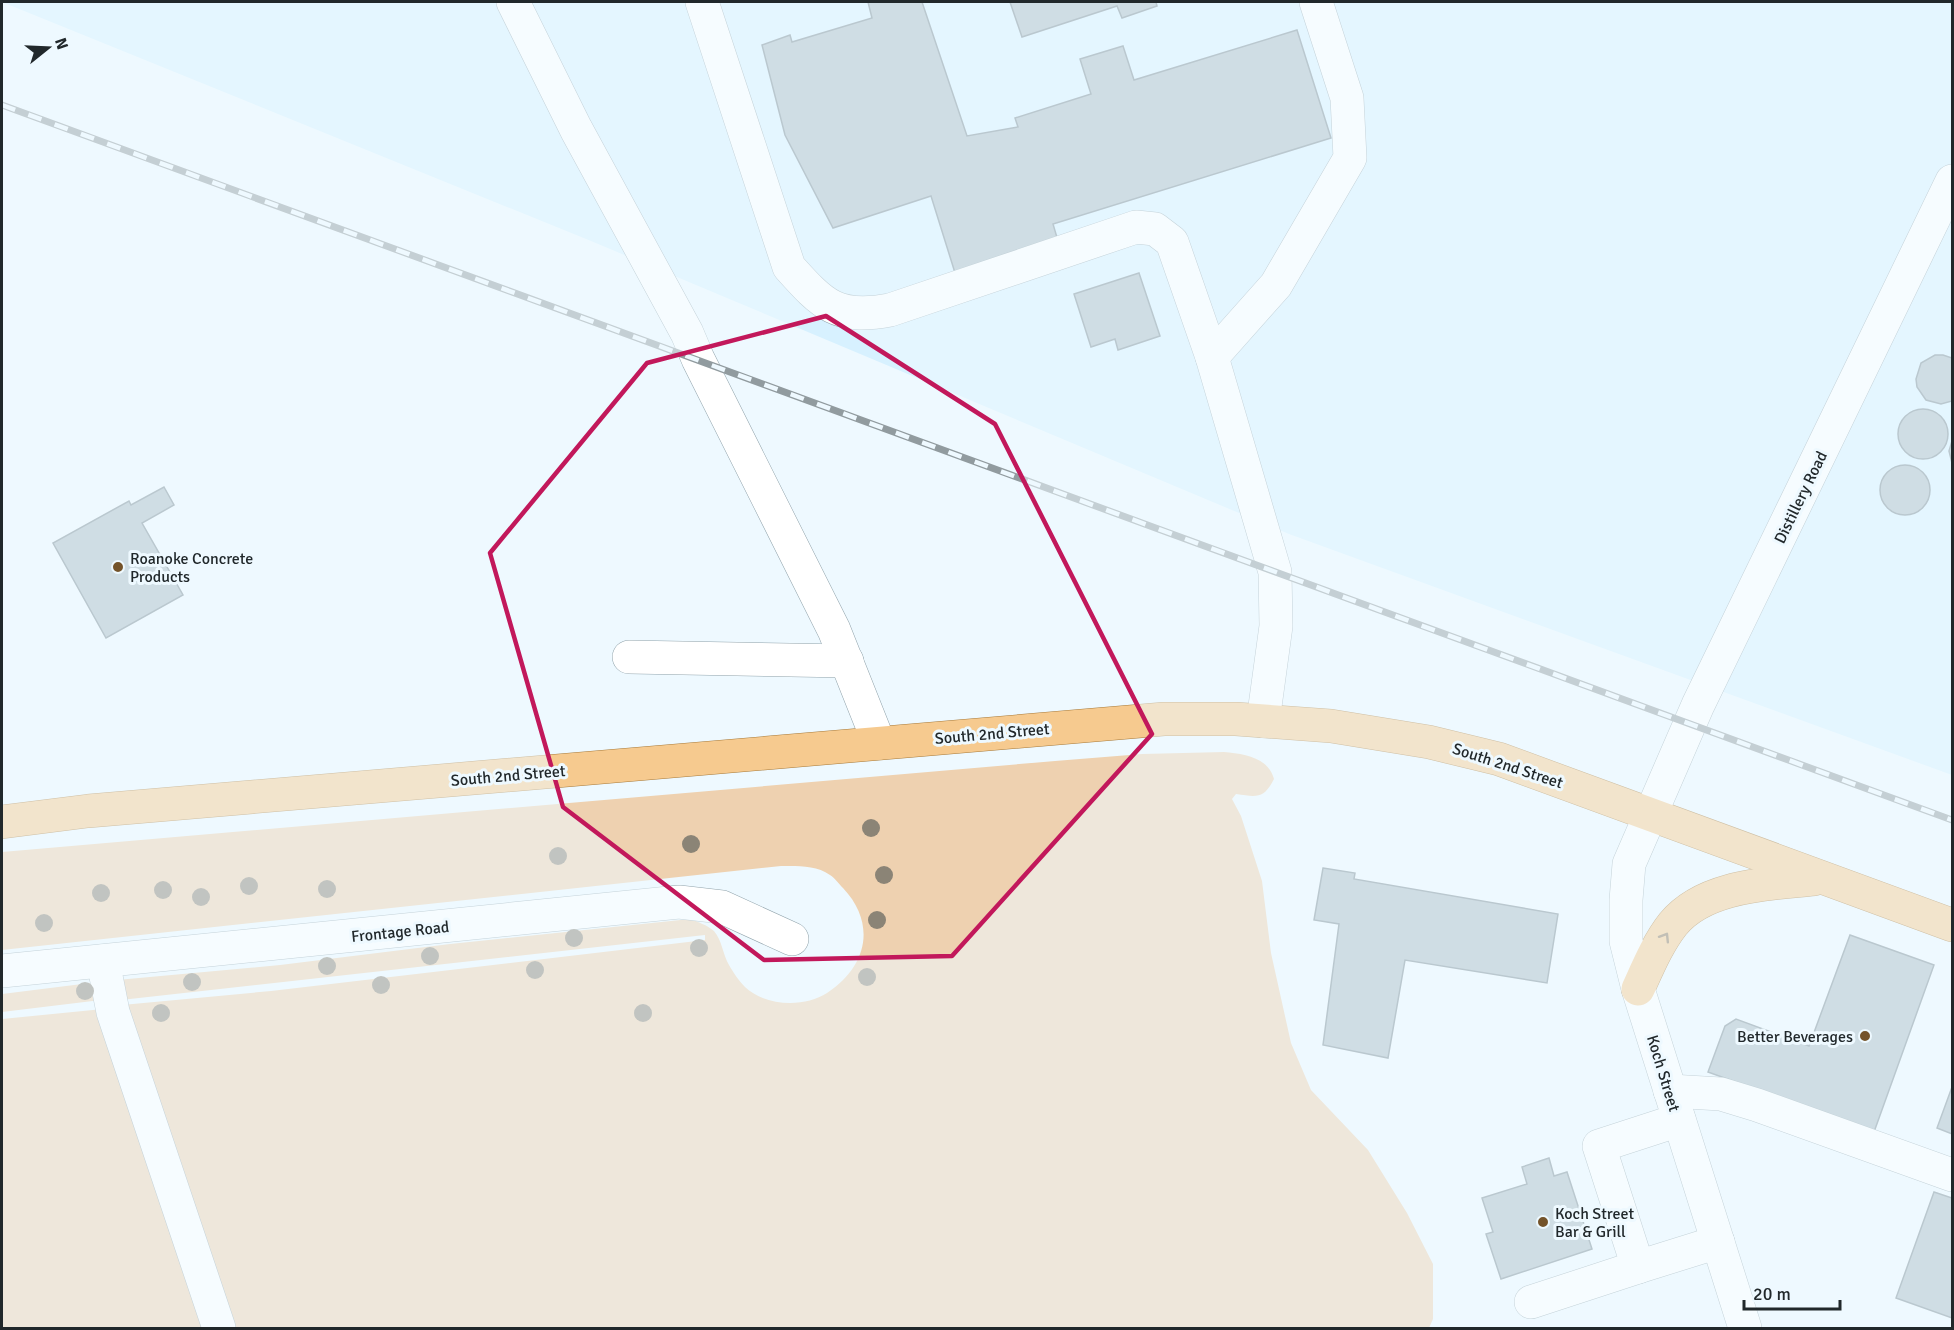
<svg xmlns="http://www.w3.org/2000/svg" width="1954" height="1330" viewBox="0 0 1954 1330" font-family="Signika,sans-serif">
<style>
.built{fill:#d7f1ff}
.green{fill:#eed1b0}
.building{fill:#a9bbc4;stroke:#7b8c95;stroke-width:1.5}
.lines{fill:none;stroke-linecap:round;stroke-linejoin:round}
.minor-casing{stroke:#92a4ac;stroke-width:34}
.major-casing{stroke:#a87b3b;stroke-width:34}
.minor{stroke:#fff;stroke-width:33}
.major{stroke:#f6ca8f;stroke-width:33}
.rail-casing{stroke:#919b9f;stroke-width:7}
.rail{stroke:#eef9ff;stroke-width:4.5;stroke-dasharray:14;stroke-linecap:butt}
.tree{fill:#8b8476}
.oneway{stroke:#8c795d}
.marked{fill:none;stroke:#c2185b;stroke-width:4.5;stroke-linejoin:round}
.poi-dot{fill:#74532a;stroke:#eef9ff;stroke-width:2}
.labels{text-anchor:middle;stroke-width:6;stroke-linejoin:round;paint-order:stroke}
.street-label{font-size:16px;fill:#21282b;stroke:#eef9ff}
.poi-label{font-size:16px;fill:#21282b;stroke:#eef9ff;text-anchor:start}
</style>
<rect width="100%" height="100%" fill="#eef9ff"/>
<polygon class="built" points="2,2 1952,2 1952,775 1289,534 591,241"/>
<g class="green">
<path d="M1224,752C1244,754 1268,757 1274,779C1264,799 1257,797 1236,794L1232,799L1241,816L1262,881L1271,953L1291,1043L1311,1090L1368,1150L1407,1213L1433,1264V1319L1429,1328H230L122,1005L271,991L705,940V935L121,1000L117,980L280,965L450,944L690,919C698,922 707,925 714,931C722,940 723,955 729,965C733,972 739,981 745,987C765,1006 804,1008 827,993C867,967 877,924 843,888C839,884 835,878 830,875C816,865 798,866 781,866L2,950V852L1055,761L1142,754Z"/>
<polygon points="98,982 101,1000 2,1012 2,994"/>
<polygon points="103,1009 209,1328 2,1328 2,1019"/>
</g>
<g class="building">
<polygon points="868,2 922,2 967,136 1018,127 1015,118 1091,94 1080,59 1123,46 1134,80 1297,30 1331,138 1053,224 1058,241 956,276 931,196 833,228 785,135 762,45 790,35 792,42 872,18"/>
<polygon points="1010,2 1156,2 1157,6 1122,18 1117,6 1022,37"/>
<polygon points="1139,273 1160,336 1118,350 1115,339 1091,347 1074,294"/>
<polygon points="1935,355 1943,355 1952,358 1952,401 1941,404 1926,400 1917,387 1916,379 1921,363"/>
<circle cx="1923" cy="434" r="25"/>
<polygon points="1952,441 1952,463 1949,451"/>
<circle cx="1905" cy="490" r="25"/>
<polygon points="164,487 174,505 142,523 183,595 106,638 53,543 129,501 131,505"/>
<polygon points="1323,868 1355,873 1354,879 1558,914 1547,983 1405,960 1388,1058 1323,1045 1339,924 1314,920"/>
<polygon points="1850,935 1934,965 1874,1132 1708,1072 1725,1026 1736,1019 1809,1046"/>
<polygon points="1952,1087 1952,1134 1937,1128"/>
<polygon points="1549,1158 1554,1176 1567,1172 1592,1249 1501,1279 1486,1234 1493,1232 1482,1198 1527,1184 1522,1167"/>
<polygon points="1934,1192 1952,1198 1952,1318 1896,1298"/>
</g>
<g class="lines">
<defs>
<g id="minor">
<polyline points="513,2 576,129 687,333 698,359 834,630 879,743"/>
<path d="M702,2L789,267C823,305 837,320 890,310L1136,227L1155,229L1172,242L1212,357L1275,572L1276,626L1263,721"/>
<polyline points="1212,357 1276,285 1350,158 1347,98 1316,2"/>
<polyline points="629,657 847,661"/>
<polyline points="103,961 113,1012 219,1328"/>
<polyline points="2,971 679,902 722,907 792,939"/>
<polyline points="1670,1091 1721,1094 1757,1105 1952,1175"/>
<polyline points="1638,1267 1718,1242"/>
<polyline points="1531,1302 1638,1267 1599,1146 1679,1120"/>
<polyline points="1745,1328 1638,989 1626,941 1626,900 1629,864 1698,705 1952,181"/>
</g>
<g id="major">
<polyline points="2,822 88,811 1164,719 1236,719 1331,726 1429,742 1499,759 1952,925"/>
<path d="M1638,989C1648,967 1658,943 1673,924C1705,885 1769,884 1814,879"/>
</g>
</defs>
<use href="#minor" class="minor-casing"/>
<use href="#major" class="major-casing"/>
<use href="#minor" class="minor"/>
<use href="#major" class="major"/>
<defs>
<polyline id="rail" points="2,105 1952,820"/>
</defs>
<use href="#rail" class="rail-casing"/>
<use href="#rail" class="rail"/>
</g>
<g class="tree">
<circle cx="871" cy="828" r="9"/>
<circle cx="691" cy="844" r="9"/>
<circle cx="558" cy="856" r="9"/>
<circle cx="884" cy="875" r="9"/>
<circle cx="249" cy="886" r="9"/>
<circle cx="327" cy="889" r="9"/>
<circle cx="163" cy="890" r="9"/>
<circle cx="101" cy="893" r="9"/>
<circle cx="201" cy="897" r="9"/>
<circle cx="877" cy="920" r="9"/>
<circle cx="44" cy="923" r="9"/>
<circle cx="574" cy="938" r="9"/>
<circle cx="699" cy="948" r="9"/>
<circle cx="430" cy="956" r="9"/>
<circle cx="327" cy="966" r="9"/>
<circle cx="535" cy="970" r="9"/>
<circle cx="867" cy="977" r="9"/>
<circle cx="192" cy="982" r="9"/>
<circle cx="381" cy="985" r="9"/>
<circle cx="85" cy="991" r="9"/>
<circle cx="161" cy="1013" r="9"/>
<circle cx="643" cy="1013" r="9"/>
</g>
<defs><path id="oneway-chevron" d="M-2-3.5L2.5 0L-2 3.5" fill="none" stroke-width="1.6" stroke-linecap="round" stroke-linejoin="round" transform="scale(1.5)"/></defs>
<use class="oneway" href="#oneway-chevron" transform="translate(1665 937) rotate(-58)"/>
<path d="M0 0H1954V1330H0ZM826,316L995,424L1152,734L952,956L764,960L563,807L490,553L647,363Z" fill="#eef9ff" fill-opacity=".55" fill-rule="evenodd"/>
<path class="marked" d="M826,316L995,424L1152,734L952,956L764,960L563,807L490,553L647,363Z"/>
<g class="poi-dot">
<circle cx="118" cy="567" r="6"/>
<circle cx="1865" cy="1036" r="6"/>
<circle cx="1543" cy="1222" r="6"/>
</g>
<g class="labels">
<g class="street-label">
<text transform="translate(1800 497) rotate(-64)" y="6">Distillery Road</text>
<text transform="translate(992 733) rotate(-5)" y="6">South 2nd Street</text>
<text transform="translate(1508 765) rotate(18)" y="6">South 2nd Street</text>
<text transform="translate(508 775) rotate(-5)" y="6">South 2nd Street</text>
<text transform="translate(400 931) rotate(-6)" y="6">Frontage Road</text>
<text transform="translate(1664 1073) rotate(73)" y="6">Koch Street</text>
</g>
<g class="poi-label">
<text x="130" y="564">Roanoke Concrete<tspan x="130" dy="18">Products</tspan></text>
<text x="1853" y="1042" text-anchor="end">Better Beverages</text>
<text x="1555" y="1219">Koch Street<tspan x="1555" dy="18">Bar &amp; Grill</tspan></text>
</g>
</g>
<rect width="1954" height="1330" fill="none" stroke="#21282b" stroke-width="6"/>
<g transform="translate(48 48) rotate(72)" stroke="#eef9ff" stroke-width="4.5" paint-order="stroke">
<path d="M0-4.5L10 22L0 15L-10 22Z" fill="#21282b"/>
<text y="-9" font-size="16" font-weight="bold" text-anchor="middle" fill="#21282b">N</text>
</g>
<path d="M1744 1300v9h96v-9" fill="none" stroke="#21282b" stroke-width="3"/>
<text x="1753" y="1300" font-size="18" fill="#21282b" stroke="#eef9ff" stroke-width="4.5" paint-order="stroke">20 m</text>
</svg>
